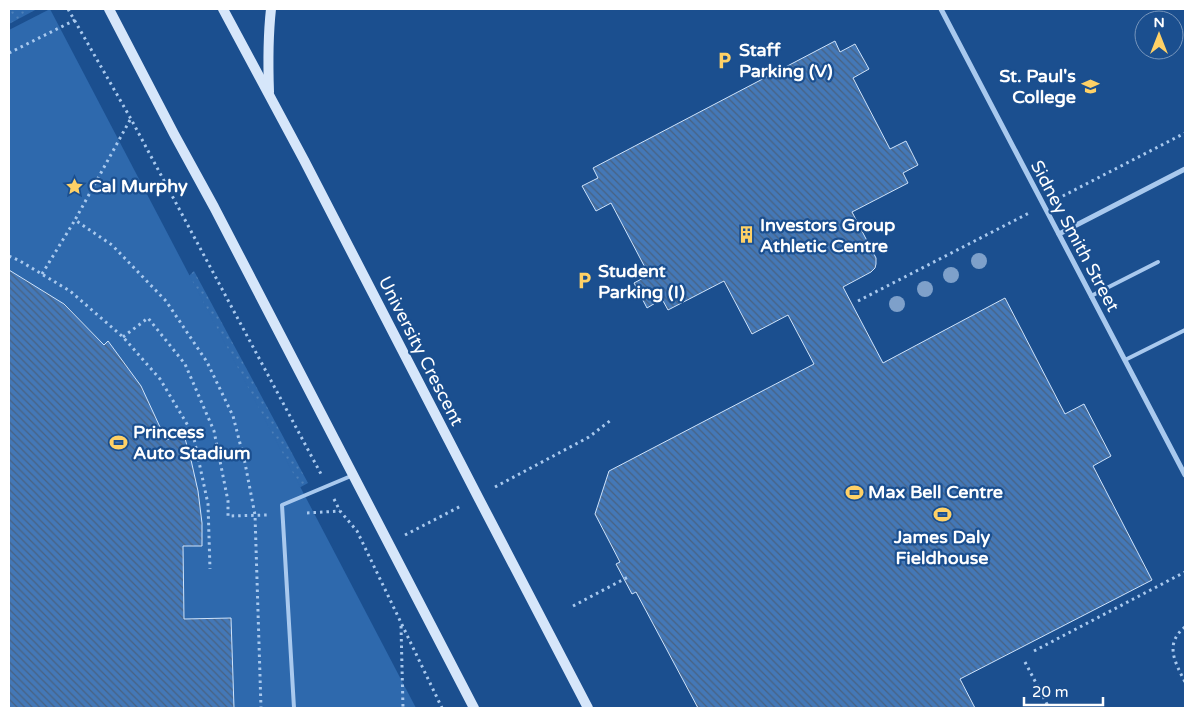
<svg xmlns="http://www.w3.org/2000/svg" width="1194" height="717" viewBox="0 0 1194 717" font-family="'Varela Round',sans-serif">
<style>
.grass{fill:url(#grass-dots)}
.garden{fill:#2e69ad}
.building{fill:url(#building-back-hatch);stroke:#cfe3fa}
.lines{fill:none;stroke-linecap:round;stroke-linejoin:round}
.path{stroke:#a9c9ee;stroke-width:3;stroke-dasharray:2.5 4;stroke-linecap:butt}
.service{stroke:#a9c9ee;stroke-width:4}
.minor{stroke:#a9c9ee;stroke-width:5}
.secondary{stroke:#d6e6fa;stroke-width:10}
.tree{fill:#7ea0ca}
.labels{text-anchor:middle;stroke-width:4.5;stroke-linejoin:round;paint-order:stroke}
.poi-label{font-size:18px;font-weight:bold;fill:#fff;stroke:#1b4f8f;text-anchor:start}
.street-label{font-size:18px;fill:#fff;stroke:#1b4f8f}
</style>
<defs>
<pattern id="grass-dots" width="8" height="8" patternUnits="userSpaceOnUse" patternTransform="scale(1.25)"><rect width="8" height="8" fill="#2e69ad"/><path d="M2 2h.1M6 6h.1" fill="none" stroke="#4d80b9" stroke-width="1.8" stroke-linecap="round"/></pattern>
<pattern id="building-back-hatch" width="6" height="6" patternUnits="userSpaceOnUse" patternTransform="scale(1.25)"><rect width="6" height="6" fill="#4478b7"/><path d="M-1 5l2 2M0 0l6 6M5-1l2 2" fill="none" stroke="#486282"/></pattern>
</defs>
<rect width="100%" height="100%" fill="#1b4f8f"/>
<g class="grass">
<polygon points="9,9 37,9 9,24"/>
<polygon points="194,271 308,483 284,496 169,295"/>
</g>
<polygon class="garden" points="50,9 416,708 9,708 9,30"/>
<g class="building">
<polygon points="835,41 840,52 855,44 869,69 853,78 890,149 906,141 918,165 903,173 908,183 852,212 876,258 876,264 875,268 871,272 843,287 883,363 1005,298 1065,414 1084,404 1111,456 1093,466 1152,580 960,679 975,708 698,708 636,592 632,594 616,564 620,562 595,514 609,471 814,364 788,315 752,334 724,281 668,310 662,299 647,308 634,283 649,275 611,203 596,211 582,186 598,178 593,168"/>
<polygon points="9,270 64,304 104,345 108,341 141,386 166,440 184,435 191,460 198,491 202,523 202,546 183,546 184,619 231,618 234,708 9,708"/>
</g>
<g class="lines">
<g class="path">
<polyline points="68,9 131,119 321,474"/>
<polyline points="9,53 75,20"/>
<polyline points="130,120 75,220 112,245 166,301 207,362 233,416 245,463 255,515 261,708"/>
<polyline points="1057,199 1185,133"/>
<polyline points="9,256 20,261 70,291 123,337 160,379 193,434 208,504 210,569"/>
<polyline points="42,274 75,220"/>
<polyline points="858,301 1031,212"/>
<polyline points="123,337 148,318 185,364 214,431 228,501 228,516 268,515"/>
<polyline points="495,487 589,437 611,420"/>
<polyline points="334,499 340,511 357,531 442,708"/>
<polyline points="307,513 340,511"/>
<polyline points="405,535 461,506"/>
<polyline points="573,606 628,577"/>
<polyline points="401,626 403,708"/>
<path d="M1185,627C1164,644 1175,662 1185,682"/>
<polyline points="1034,651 1185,572"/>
<polyline points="1025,662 1049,708"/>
</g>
<g class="service">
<polyline points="1091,296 1158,262"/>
<polyline points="1125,360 1185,330"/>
<polyline points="294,708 282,505 351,476"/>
</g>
<g class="minor">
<polyline points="941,9 1185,475"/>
<polyline points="1059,234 1185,169"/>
</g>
<g class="secondary">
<polyline points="109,9 174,134 214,207 474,708"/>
<polyline points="223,9 304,160 478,497 588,708"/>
<path d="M269,92C268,64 268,36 271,9"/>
</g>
</g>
<g class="tree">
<circle cx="979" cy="261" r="8"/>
<circle cx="951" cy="275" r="8"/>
<circle cx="925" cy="289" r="8"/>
<circle cx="897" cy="304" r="8"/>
</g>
<defs>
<symbol id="parking-bare" viewBox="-9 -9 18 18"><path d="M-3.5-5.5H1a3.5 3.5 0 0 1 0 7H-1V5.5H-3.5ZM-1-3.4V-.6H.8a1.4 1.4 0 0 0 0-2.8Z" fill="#ffd166" stroke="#1b4f8f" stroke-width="2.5" paint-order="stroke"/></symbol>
<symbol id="university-bare" viewBox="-9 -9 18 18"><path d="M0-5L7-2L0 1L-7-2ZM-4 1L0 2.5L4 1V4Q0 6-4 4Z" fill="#ffd166" stroke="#1b4f8f" stroke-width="2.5" paint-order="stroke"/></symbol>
<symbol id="sight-bare" viewBox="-9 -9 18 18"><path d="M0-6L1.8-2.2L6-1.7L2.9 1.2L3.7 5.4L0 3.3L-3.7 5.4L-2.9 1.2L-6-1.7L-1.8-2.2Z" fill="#ffd166" stroke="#1b4f8f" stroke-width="2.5" paint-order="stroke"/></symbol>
<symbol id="building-bare" viewBox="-9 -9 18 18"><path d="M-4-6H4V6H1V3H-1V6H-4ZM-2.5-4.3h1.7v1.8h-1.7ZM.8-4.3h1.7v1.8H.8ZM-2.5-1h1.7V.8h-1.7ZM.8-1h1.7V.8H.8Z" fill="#ffd166" stroke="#1b4f8f" stroke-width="2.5" paint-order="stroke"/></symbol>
<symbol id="stadium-bare" viewBox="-9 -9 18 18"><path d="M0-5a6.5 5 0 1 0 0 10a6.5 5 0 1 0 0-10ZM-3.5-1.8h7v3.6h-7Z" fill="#ffd166" stroke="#1b4f8f" stroke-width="2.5" paint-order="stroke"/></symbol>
</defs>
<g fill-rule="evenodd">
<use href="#parking-bare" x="712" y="48" width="25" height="25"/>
<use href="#university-bare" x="1078" y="74" width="25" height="25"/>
<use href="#sight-bare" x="62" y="174" width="25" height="25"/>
<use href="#building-bare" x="734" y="222" width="25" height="25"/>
<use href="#parking-bare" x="572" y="268" width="25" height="25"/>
<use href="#stadium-bare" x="106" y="430" width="25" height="25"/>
<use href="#stadium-bare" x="842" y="480" width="25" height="25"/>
<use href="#stadium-bare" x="930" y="502" width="25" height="25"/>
</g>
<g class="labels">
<g class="poi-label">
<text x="739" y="56">Staff<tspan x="739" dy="21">Parking (V)</tspan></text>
<text x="1076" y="82" text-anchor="end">St. Paul's<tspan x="1076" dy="21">College</tspan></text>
<text x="89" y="192">Cal Murphy</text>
<text x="760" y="231">Investors Group<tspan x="760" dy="21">Athletic Centre</tspan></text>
<text x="598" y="277">Student<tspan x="598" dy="21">Parking (I)</tspan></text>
<text x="133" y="438">Princess<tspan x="133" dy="21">Auto Stadium</tspan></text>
<text x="868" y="498">Max Bell Centre</text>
<text x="942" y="543" text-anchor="middle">James Daly<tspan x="942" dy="21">Fieldhouse</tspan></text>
</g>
<g class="street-label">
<text transform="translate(1075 236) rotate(62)" y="6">Sidney Smith Street</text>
<text transform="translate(421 351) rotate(63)" y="6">University Crescent</text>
</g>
</g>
<rect width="1194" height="717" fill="none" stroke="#ffffff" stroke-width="20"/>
<g transform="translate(1159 35)"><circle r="24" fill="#1b4f8f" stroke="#7695bc"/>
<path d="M0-4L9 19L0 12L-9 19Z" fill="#ffd166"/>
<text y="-8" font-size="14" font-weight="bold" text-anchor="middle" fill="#ffffff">N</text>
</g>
<path d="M1024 697v8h79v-8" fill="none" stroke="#ffffff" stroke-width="2.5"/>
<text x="1032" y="697" font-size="15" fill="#ffffff" stroke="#1b4f8f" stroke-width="4" paint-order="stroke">20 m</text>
</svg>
